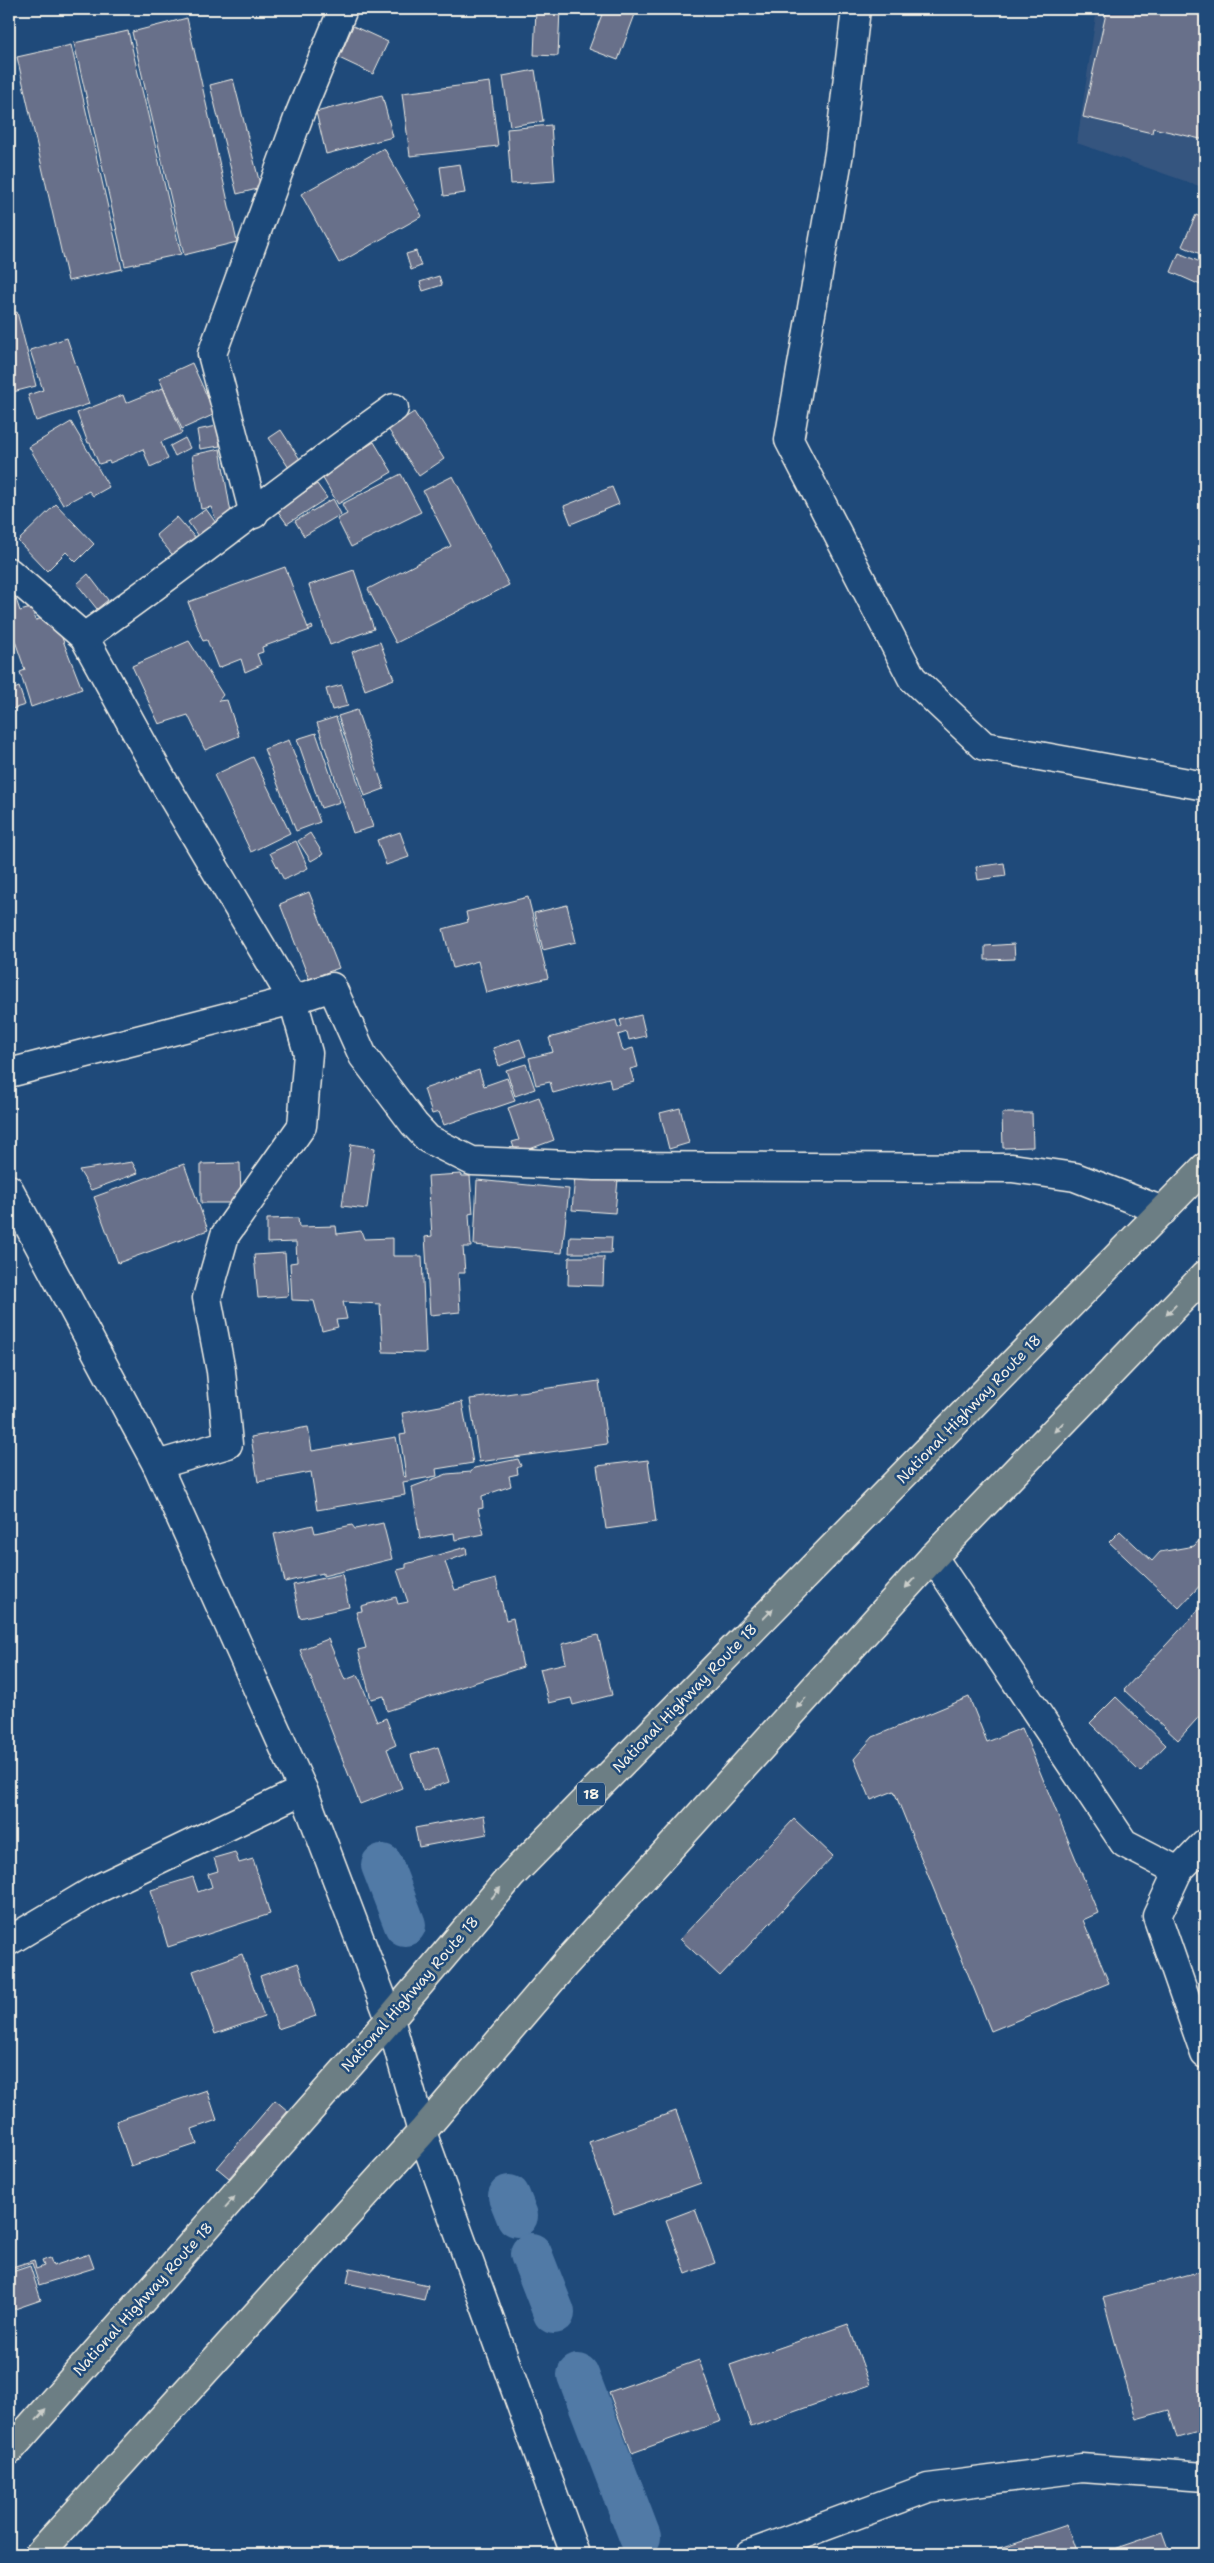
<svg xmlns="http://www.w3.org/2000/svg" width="1214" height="2563" viewBox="0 0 1214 2563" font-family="'Shantell Sans',sans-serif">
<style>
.built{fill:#35557f}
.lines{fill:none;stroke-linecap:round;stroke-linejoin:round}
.canal{stroke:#517aa6;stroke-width:42}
.building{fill:#676f8a;stroke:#f4f1e8}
.street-casing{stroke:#f4f1e8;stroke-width:31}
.secondary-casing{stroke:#f4f1e8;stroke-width:31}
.highway-casing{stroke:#f4f1e8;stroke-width:31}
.street{stroke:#1f4a7a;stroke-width:28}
.secondary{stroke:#1f4a7a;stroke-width:28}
.highway{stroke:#6c7e84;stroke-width:28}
.oneway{fill:#cbceca}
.labels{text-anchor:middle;stroke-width:5;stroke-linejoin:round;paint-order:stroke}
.shield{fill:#1f4a7a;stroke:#b4bfc7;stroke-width:1}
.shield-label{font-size:14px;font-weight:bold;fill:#f4f1e8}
.street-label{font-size:15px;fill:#f4f1e8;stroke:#1f4a7a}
</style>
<rect width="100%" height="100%" fill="#1f4a7a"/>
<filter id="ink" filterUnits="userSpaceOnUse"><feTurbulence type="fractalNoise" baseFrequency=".02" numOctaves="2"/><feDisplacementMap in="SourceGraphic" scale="10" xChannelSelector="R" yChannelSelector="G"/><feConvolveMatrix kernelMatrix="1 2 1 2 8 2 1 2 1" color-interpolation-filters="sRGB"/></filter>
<g filter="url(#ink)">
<polygon class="built" points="1097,9 1205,9 1205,188 1077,143"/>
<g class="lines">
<g class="canal">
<polyline points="382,1865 405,1925"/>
<polyline points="509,2196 517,2216"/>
<polyline points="531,2254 554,2313"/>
<polyline points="578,2375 640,2537"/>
</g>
</g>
<g class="building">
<polygon points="536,9 560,9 558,56 534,55"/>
<polygon points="604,9 637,9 618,60 589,49"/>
<polygon points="1107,9 1205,9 1205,140 1153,128 1152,133 1083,117"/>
<polygon points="187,18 237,242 184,255 132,32"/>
<polygon points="353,26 388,42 373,74 339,58"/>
<polygon points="128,31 181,254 125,266 74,43"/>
<polygon points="71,45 122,269 68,281 17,57"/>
<polygon points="535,70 543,121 510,126 503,76"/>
<polygon points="233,79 261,188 237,194 210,85"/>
<polygon points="490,82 498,146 410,156 402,93"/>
<polygon points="382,95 393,137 326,154 316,112"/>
<polygon points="551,125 555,181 511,184 507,129"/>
<polygon points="384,148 422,216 339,263 301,194"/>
<polygon points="460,164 465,193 444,196 440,167"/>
<polygon points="1196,215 1205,219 1205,256 1182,246"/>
<polygon points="416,251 421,266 411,270 406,254"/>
<polygon points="1179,253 1205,264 1205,287 1171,272"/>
<polygon points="439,276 442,285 423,291 420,282"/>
<polygon points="17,312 36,386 9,393 9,314"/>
<polygon points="67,338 89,404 36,421 28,395 43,390 30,350"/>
<polygon points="192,363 215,414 182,429 159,378"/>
<polygon points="163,388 182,433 161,442 168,459 150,467 143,449 110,463 109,461 99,464 90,443 88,443 77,413 123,395 126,403"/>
<polygon points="414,412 444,459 419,476 388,429"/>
<polygon points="71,422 109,487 93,496 89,491 63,505 29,447"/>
<polygon points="217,426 220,446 200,449 197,430"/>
<polygon points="281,430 301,461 289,468 269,438"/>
<polygon points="185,438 190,448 175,456 170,446"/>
<polygon points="374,442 392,472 338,504 321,475"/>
<polygon points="220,449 231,513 218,525 211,507 201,509 192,455"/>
<polygon points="401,474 421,512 351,547 337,519 347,514 342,504"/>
<polygon points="453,476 509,585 396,643 368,589 451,546 423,491"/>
<polygon points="317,484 327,498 287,524 277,510"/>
<polygon points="612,487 619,504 571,524 564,506"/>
<polygon points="333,499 341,514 304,536 295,521"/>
<polygon points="56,504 94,544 76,562 66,552 47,571 18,541"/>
<polygon points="206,509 218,526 200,539 188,522"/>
<polygon points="177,517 198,541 176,559 156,535"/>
<polygon points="285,567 308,628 312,626 313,629 262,647 263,652 257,654 261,665 245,672 241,659 218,668 207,640 203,641 188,602"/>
<polygon points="354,570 374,629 330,645 309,585"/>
<polygon points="88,574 108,600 97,609 77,584"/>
<polygon points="16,599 20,611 31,608 36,620 53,615 82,689 31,707 20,672 25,670 14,638 9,640 9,602"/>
<polygon points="189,641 223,695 218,701 227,700 239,736 205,750 188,715 159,724 132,666"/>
<polygon points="380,642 394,679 365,690 352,652"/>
<polygon points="342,685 348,706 332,710 326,689"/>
<polygon points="19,687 25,705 9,710 9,691"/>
<polygon points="357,710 384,789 365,796 338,716"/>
<polygon points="336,717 373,827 353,833 317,723"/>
<polygon points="316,733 340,802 321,808 297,739"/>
<polygon points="289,740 320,822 296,831 264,749"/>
<polygon points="253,757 290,833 251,852 214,775"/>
<polygon points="400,832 409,857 386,865 377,840"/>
<polygon points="310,833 323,854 311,861 298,841"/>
<polygon points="296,841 308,868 284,880 270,853"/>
<polygon points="1004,863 1006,876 978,880 976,867"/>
<polygon points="309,892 339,968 309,979 280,904"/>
<polygon points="528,897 548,978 486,993 478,961 453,968 443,929 468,922 466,912"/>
<polygon points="567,905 576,942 543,950 534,913"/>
<polygon points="1014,944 1015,959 985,960 985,946"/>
<polygon points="641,1015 646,1036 629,1040 627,1032 618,1035 623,1051 633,1048 638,1067 630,1069 634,1082 611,1088 609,1078 553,1093 550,1082 536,1085 529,1058 553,1052 549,1038 616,1020 618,1028 622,1026 620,1020"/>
<polygon points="520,1039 526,1056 499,1066 493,1048"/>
<polygon points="526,1064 535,1089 515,1096 506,1070"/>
<polygon points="479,1070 484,1086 507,1078 515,1101 444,1125 439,1112 432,1114 424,1089"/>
<polygon points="539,1097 554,1140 516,1154 512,1142 519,1140 508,1108"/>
<polygon points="680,1108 689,1143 669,1149 660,1113"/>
<polygon points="1002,1113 1032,1113 1033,1147 1003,1148"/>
<polygon points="351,1144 375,1148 367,1209 342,1206"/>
<polygon points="132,1162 138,1173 91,1190 79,1170"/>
<polygon points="240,1163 241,1203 201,1203 201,1164"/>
<polygon points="184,1164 208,1230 118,1263 94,1197"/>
<polygon points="461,1174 462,1176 470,1176 473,1213 469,1214 471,1247 463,1247 465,1273 458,1273 460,1312 430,1315 425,1237 432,1236 428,1176"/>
<polygon points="575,1176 618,1179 615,1213 572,1210"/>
<polygon points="477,1180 569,1189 562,1253 474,1245"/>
<polygon points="298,1218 299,1227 336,1226 337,1234 361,1231 364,1239 393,1238 393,1256 422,1256 426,1353 383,1352 380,1304 343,1302 347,1319 336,1320 338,1327 322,1331 314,1301 292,1300 290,1263 297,1262 296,1242 267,1243 267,1219"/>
<polygon points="570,1236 612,1237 611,1253 569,1253"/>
<polygon points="285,1253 288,1296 258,1298 254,1255"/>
<polygon points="569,1257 604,1257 603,1286 568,1285"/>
<polygon points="599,1381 607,1444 479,1462 470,1399"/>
<polygon points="462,1402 473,1463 436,1469 437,1476 403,1482 405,1495 317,1510 311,1472 258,1482 251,1437 308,1427 312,1451 396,1437 403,1476 406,1477 400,1435 406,1434 402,1413"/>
<polygon points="518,1459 521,1466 517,1468 518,1474 509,1476 511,1486 482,1496 483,1508 478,1509 484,1534 455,1540 454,1533 420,1539 412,1487 447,1474 471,1472 474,1468"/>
<polygon points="648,1460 656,1522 606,1529 597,1466"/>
<polygon points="383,1523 392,1559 323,1576 323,1573 285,1582 274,1534 313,1525 315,1533 352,1525 355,1529"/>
<polygon points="1120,1531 1152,1561 1160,1552 1194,1546 1205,1534 1205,1580 1179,1608 1109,1542"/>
<polygon points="466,1547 467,1554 445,1562 455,1590 496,1579 506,1620 513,1618 523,1667 387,1711 384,1696 371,1699 358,1650 366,1648 356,1612 362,1611 361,1606 396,1597 398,1604 408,1602 397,1570 406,1568 406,1564"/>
<polygon points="342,1574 349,1607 300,1618 293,1585"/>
<polygon points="1205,1603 1205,1710 1178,1740 1124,1690"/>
<polygon points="598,1635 612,1695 573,1705 571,1698 549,1703 540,1669 566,1663 562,1644"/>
<polygon points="328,1639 345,1680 358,1675 377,1722 386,1718 396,1745 387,1749 402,1788 360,1804 300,1650"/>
<polygon points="969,1697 987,1742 1022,1728 1098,1913 1083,1920 1109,1983 991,2031 894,1791 871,1800 854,1759 873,1737"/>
<polygon points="1116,1697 1166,1745 1140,1772 1090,1723"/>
<polygon points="438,1747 449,1782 423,1791 411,1755"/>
<polygon points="484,1815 487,1834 419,1847 415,1828"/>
<polygon points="794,1819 833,1856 720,1976 680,1939"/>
<polygon points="235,1852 239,1863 253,1859 270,1914 168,1947 151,1890 193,1877 198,1892 212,1887 208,1874 218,1871 214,1858"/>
<polygon points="242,1954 264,2017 215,2034 193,1971"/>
<polygon points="298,1963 316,2016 278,2029 260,1976"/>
<polygon points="207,2090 217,2120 192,2129 197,2144 131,2166 116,2121"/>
<polygon points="275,2100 288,2111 229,2178 217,2168"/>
<polygon points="676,2111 701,2183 614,2214 589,2142"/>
<polygon points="695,2209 715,2263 686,2274 666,2220"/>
<polygon points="89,2254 94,2268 39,2285 32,2263 9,2271 9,2268 34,2260 36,2269 44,2266 42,2261 50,2258 53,2266"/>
<polygon points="30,2266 41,2300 9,2311 9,2273"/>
<polygon points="350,2268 428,2285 424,2300 347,2283"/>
<polygon points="1205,2270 1205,2430 1177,2438 1169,2410 1136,2419 1103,2298"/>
<polygon points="848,2324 870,2385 751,2427 730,2365"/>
<polygon points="699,2360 721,2421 632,2453 609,2392"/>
<polygon points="1067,2525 1077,2554 982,2554"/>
<polygon points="1163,2532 1171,2554 1099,2554"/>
</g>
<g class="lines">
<defs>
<g id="street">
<polyline points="856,9 839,153 789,440 912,678 984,746 1205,786"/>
<polyline points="254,514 212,354 300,113 343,9"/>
<polyline points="9,572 84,637 163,781 293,1000 308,1053 302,1126 225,1235 207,1298 221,1371 228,1444 157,1465"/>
<path d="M84,637C190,563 289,482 394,408"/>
<polyline points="9,1073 293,1000 332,987 363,1056 414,1124 428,1139 472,1161 595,1166 1012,1168 1075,1177 1163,1211"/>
<polyline points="933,1557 1124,1843 1178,1871"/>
<polyline points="1205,1843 1178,1871 1157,1916 1205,2054"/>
<polyline points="9,1941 93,1891 303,1790"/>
</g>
<g id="secondary">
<polyline points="9,1189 157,1465 303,1790 390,2019 422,2132 575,2554"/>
<polyline points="750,2554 928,2488 1082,2468 1205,2477"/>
</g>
<g id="highway">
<polyline points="9,2451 390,2019 511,1876 1205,1167"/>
<polyline points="39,2554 422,2132 566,1963 933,1557 1205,1275"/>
</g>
</defs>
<use href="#street" class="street-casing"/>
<use href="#secondary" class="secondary-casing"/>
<use href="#highway" class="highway-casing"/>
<use href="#street" class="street"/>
<use href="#secondary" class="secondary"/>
<use href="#highway" class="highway"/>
</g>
<defs><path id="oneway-solid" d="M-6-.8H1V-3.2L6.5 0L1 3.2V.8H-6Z" transform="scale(1.25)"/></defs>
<g class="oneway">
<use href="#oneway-solid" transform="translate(1171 1310) rotate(134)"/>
<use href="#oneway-solid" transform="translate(1059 1427) rotate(134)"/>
<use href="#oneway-solid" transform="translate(910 1583) rotate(132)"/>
<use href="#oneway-solid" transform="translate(768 1614) rotate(-46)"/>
<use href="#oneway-solid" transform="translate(801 1703) rotate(132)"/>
<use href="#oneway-solid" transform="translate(496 1893) rotate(-50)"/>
<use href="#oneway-solid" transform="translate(230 2202) rotate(-48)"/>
<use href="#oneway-solid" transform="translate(41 2415) rotate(-48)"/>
</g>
</g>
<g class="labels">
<rect class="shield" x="577" y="1782.5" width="28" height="23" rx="4"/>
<g class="shield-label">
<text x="591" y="1799">18</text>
</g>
<g class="street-label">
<text transform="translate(969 1409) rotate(-46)" y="5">National Highway Route 18</text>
<text transform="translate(685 1698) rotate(-46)" y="5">National Highway Route 18</text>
<text transform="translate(410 1994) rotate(-49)" y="5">National Highway Route 18</text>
<text transform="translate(143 2299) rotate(-48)" y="5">National Highway Route 18</text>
</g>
</g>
<rect width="1214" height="2563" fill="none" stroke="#1f4a7a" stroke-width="30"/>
<rect x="15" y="15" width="1184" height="2533" fill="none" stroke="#f4f1e8" stroke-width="2" filter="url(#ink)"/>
</svg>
